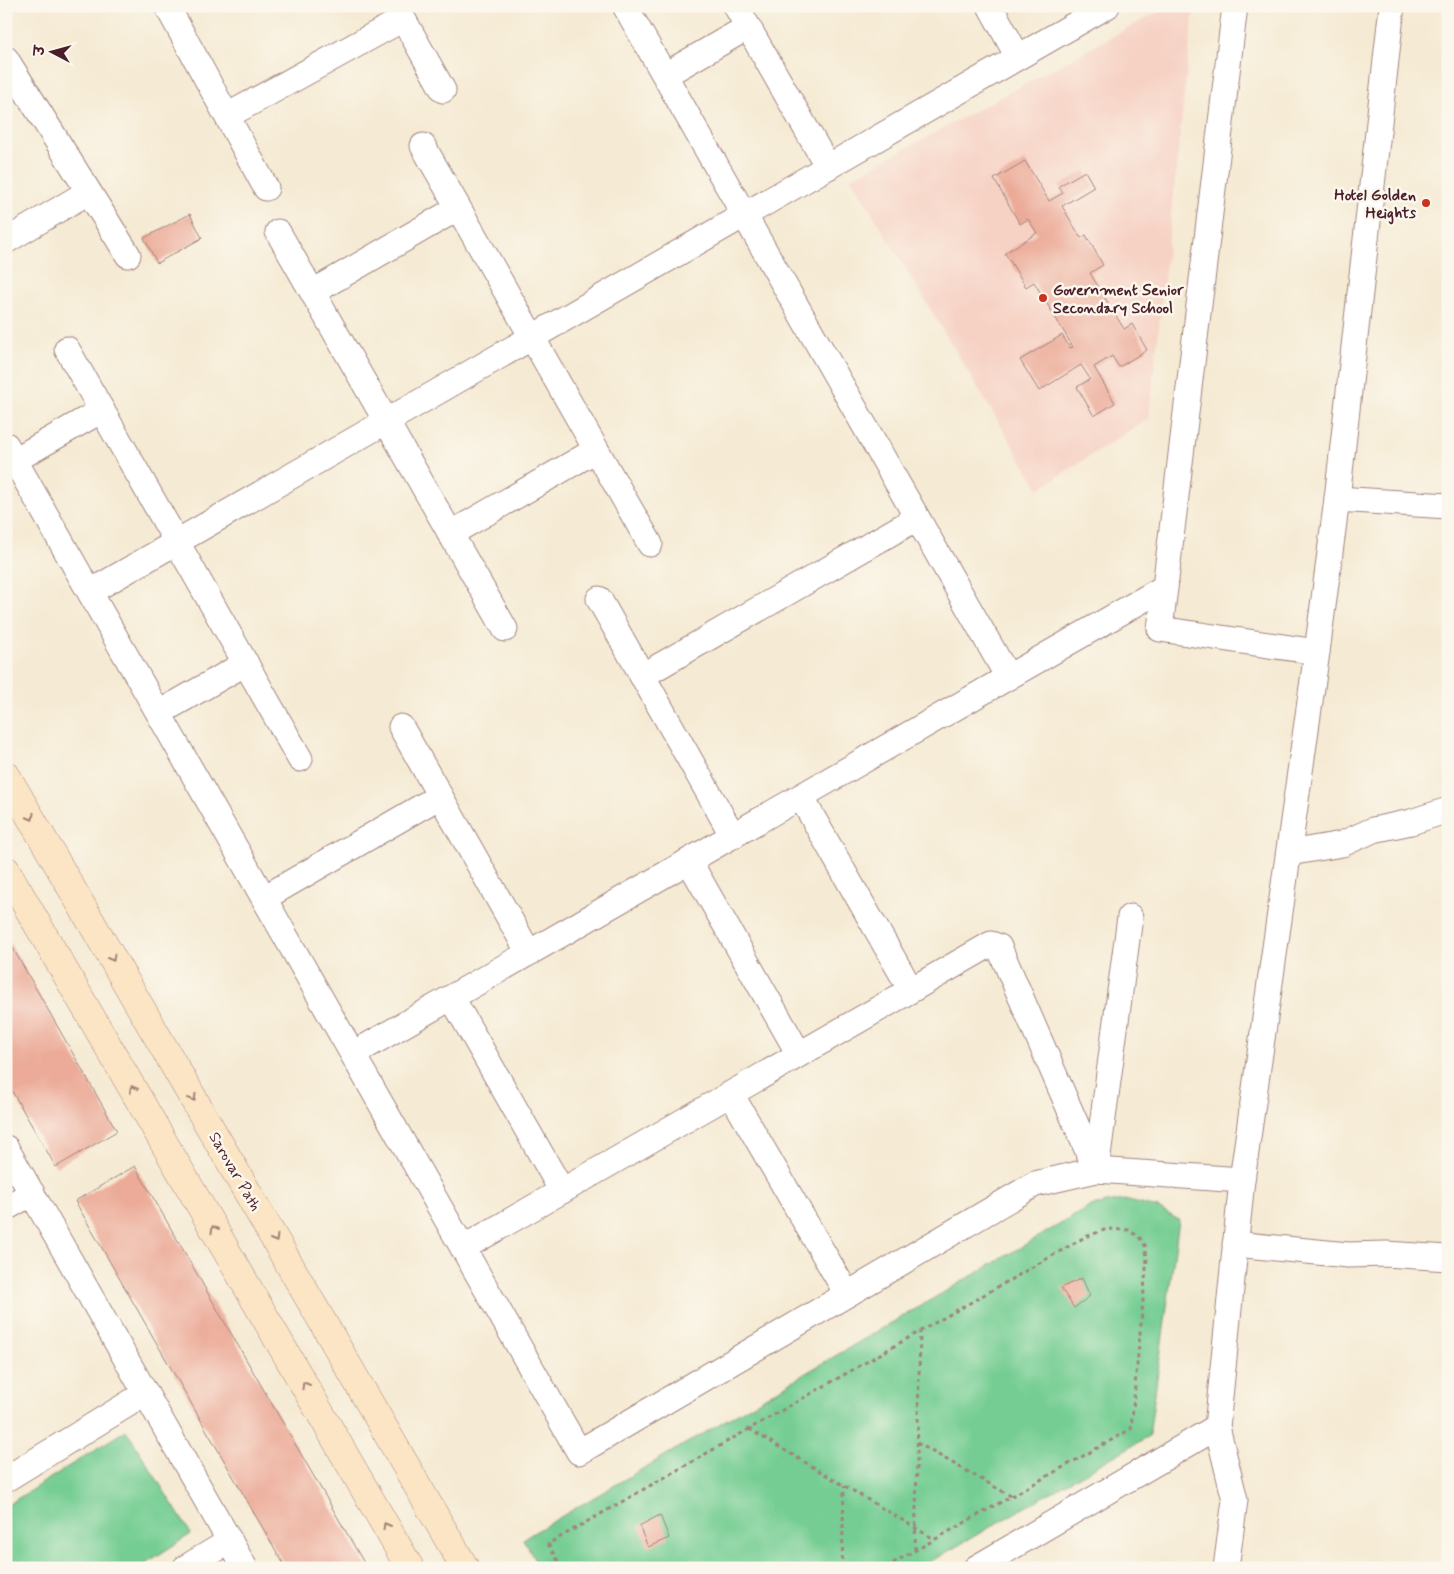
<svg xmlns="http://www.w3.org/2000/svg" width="1454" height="1574" viewBox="0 0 1454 1574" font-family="Mynerve,'Playpen Sans Deva',sans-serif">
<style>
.built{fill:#f6d2c4}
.green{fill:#74cd93;stroke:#5f765f}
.building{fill:#ecab99}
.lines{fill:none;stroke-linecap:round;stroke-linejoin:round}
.minor-casing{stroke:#a0847f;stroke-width:27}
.secondary-casing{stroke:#a0847f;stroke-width:29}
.path{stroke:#a0847f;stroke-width:3;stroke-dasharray:4 4;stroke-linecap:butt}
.minor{stroke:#fff;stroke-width:25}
.secondary{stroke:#fce5c4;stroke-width:28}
.oneway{stroke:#a38278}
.poi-dot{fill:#c8321e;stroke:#fbf7ec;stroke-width:2}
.labels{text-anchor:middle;stroke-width:5;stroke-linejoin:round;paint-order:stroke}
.poi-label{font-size:16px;font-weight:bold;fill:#4a1f2b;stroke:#fbf7ec;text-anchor:end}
.street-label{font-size:16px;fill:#4a1f2b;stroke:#fbf7ec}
</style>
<rect width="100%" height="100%" fill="#fbf7ec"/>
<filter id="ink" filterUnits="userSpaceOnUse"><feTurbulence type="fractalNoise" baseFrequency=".02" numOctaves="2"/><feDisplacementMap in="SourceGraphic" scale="10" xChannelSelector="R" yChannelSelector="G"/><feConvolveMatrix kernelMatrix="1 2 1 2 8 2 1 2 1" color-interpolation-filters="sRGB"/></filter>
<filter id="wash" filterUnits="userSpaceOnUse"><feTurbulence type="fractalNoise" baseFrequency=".0096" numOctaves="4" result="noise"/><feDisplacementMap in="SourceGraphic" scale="20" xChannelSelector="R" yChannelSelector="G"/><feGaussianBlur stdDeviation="1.12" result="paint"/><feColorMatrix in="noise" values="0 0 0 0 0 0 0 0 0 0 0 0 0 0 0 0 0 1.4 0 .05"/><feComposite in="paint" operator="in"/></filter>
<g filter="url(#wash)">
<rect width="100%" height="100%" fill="#f5ead3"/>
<polygon class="built" points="1169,6 1194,6 1149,418 1039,489 851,178"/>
<g class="green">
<polygon points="1124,1200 1158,1208 1179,1220 1149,1436 919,1568 539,1568 523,1539 1091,1206"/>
<polygon points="126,1430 191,1534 138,1568 6,1568 6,1506"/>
</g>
<g id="blocks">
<g class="building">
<polygon points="1025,161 1049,201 1063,193 1059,186 1085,171 1094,187 1062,206 1081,238 1086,235 1103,265 1090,273 1124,329 1132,324 1147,350 1119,367 1112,356 1094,367 1115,403 1094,416 1077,387 1090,379 1081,365 1039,391 1020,360 1062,335 1070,348 1073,347 1034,282 1026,287 1005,253 1037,233 1028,219 1020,224 994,179"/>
<polygon points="190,214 202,238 157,263 144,238"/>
<polygon points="6,936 117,1131 56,1167 6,1081"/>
<polygon points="135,1166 236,1342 367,1568 286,1568 257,1518 75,1201"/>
<polygon points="1082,1278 1090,1296 1074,1308 1061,1288"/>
<polygon points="660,1515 669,1538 648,1547 639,1526"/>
</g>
</g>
</g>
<g filter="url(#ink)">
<use href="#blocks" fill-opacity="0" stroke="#a0847f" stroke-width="1"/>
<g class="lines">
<defs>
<g id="minor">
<polyline points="167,6 266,188"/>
<polyline points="396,6 443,90"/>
<polyline points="625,6 1008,677"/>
<polyline points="736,6 828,167"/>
<polyline points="990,6 1018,57"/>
<polyline points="1235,6 1160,629 1317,652"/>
<polyline points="6,59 128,255"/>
<polyline points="665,75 748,27"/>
<polyline points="227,116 403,19"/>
<polyline points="423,146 650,544"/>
<polyline points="278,232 505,629"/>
<polyline points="6,241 88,192"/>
<polyline points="313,292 458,208"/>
<polyline points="67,349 300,759"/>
<polyline points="6,445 579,1452 1035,1184 1096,1170 1242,1180"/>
<polyline points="15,460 102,410"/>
<polyline points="1337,499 1448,506"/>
<polyline points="450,534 596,450"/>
<polyline points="90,592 1107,6"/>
<polyline points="599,599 733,836"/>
<polyline points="642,676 917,518"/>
<polyline points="159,713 246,663"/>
<polyline points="401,727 529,953"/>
<polyline points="801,797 911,990"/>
<polyline points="1289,853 1342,844 1373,830 1411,822 1448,810"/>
<polyline points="689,861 799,1054"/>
<polyline points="264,898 440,796"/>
<polyline points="452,998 562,1191"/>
<polyline points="353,1054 1165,587"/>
<polyline points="731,1094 847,1294"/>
<polyline points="6,1148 245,1568"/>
<polyline points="1096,1170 1130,917"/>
<polyline points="6,1208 32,1193"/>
<polyline points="1235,1244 1348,1255 1386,1254 1448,1258"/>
<polyline points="463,1248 991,944 999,947 1096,1170"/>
<polyline points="1217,1427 1235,1500 1226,1568"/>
<polyline points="6,1479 146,1393"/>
<polyline points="185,1568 230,1541"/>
<polyline points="976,1568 1217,1427 1242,1180 1317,652 1337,499 1392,6"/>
</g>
<g id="secondary">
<polyline points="6,775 465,1568"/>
<polyline points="6,870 410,1568"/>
</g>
</defs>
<use href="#minor" class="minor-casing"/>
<use href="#secondary" class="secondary-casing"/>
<g class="path">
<polyline points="749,1429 934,1539"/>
<polyline points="917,1443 1011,1496"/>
<polyline points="915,1550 920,1332"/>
<polyline points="562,1568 548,1544 1085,1237 1107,1229 1129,1230 1139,1237 1145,1245 1147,1258 1131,1429 884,1568"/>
<polyline points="842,1568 844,1486"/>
</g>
<use href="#minor" class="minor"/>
<use href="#secondary" class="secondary"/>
</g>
<defs><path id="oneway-chevron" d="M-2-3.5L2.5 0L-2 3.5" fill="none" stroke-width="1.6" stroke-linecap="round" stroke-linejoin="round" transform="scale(1.25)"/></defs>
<g class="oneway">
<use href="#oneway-chevron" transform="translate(31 817) rotate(60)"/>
<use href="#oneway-chevron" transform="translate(112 958) rotate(60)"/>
<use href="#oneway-chevron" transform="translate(133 1089) rotate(-120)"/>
<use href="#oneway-chevron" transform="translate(193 1098) rotate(60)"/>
<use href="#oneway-chevron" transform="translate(214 1229) rotate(-120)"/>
<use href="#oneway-chevron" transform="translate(275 1239) rotate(60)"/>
<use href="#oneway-chevron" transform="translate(305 1385) rotate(-120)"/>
<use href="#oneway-chevron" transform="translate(386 1526) rotate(-120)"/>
</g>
</g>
<g class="poi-dot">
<circle cx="1426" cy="203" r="5"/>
<circle cx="1043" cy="298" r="5"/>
</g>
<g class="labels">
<g class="poi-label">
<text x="1416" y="200">Hotel Golden<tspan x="1416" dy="18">Heights</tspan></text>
<text x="1053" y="295" text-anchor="start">Government Senior<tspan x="1053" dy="18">Secondary School</tspan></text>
</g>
<g class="street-label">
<text transform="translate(236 1171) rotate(60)" y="6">Sarovar Path</text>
</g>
</g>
<rect width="1454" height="1574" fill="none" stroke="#fbf7ec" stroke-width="25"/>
<g transform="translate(52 52) rotate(276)" stroke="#fbf7ec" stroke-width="4" paint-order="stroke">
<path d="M0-4L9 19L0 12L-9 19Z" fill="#4a1f2b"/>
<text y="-8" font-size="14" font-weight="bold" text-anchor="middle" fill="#4a1f2b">उ</text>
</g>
</svg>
